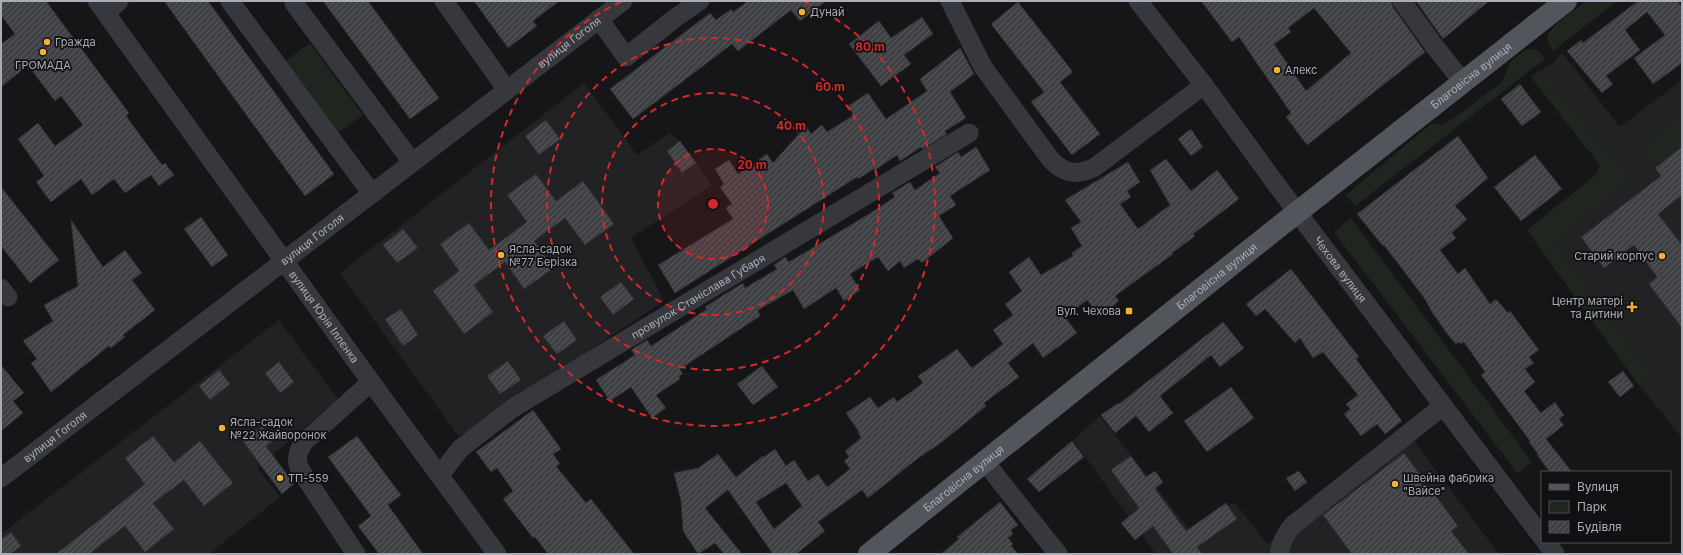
<svg xmlns="http://www.w3.org/2000/svg" width="1683" height="555" viewBox="0 0 1683 555" font-family="Inter,sans-serif">
<style>
.built{fill:#222225}
.green{fill:#1e261f}
.building{fill:url(#building-hatch);stroke:#303034;fill-rule:evenodd}
.lines{fill:none;stroke-linecap:round;stroke-linejoin:round}
.minor{stroke:#37383d;stroke-width:19}
.major{stroke:#53555c;stroke-width:22}
.ring{fill:none;stroke:#d62828;stroke-width:2;stroke-dasharray:7 5}
.poi-dot{fill:#f2b134;stroke:#111113;stroke-width:1.5}
.labels{text-anchor:middle;stroke-width:3.5;stroke-linejoin:round;paint-order:stroke}
.poi-label{font-size:11px;fill:#a8adb8;stroke:#111113;text-anchor:start}
.street-label{font-size:11px;fill:#a8adb8;stroke:#111113}
.centre{fill:#d62828;stroke:#111113;stroke-width:2}
.ring-label{font-size:12px;text-anchor:middle;font-weight:bold;fill:#d62828;stroke:#111113;stroke-width:3.5;stroke-linejoin:round;paint-order:stroke}
</style>
<defs>
<pattern id="building-hatch" width="6" height="6" patternUnits="userSpaceOnUse"><rect width="6" height="6" fill="#404145"/><path d="M-1 1l2-2M0 6l6-6M5 7l2-2" fill="none" stroke="#595a5e"/></pattern>
</defs>
<rect width="100%" height="100%" fill="#161618"/>
<g class="built">
<polygon points="1562,53 1620,127 1682,80 1682,438 1651,399 1638,384 1527,230 1597,174 1600,165 1531,77 1553,63"/>
<polygon points="584,83 637,155 670,133 680,141 712,185 631,238 664,301 459,437 340,273"/>
<polygon points="279,320 338,399 257,468 280,497 209,554 1,554 1,534"/>
<polygon points="1100,416 1190,530 1234,502 1267,544 1405,429 1499,554 1156,554 1073,440"/>
</g>
<g class="green">
<path d="M1587,1H1617L1553,51C1551,46 1546,41 1548,36C1550,25 1578,8 1587,1Z"/>
<polygon points="310,43 363,115 336,134 283,63"/>
<polygon points="1532,49 1540,52 1545,59 1355,206 1346,195 1432,123 1444,125 1502,82 1511,61 1526,50"/>
<polygon points="1541,71 1631,180 1553,243 1647,369 1648,374 1646,383 1640,387 1527,230 1597,174 1600,165 1531,77"/>
<polygon points="1682,113 1682,147 1655,168 1639,147"/>
<polygon points="1351,218 1532,462 1518,474 1334,232"/>
</g>
<g class="building">
<polygon points="1,1 46,1 129,113 126,116 162,165 165,163 174,175 159,186 151,175 125,193 114,179 92,195 81,179 51,202 36,182 44,176 18,139 38,123 55,146 83,125 61,96 55,101 30,68 28,69 27,66 1,87 1,44 15,34 1,15"/>
<polygon points="164,1 208,1 334,174 305,196"/>
<polygon points="323,1 368,1 439,98 410,119"/>
<polygon points="474,1 559,1 533,21 537,26 508,48"/>
<polygon points="748,1 826,1 800,21 791,10 738,51 732,44 633,119 610,89 710,13 716,20 731,9 733,12"/>
<path d="M1201,1H1391L1393,7L1425,52L1307,145L1286,117L1291,113L1239,37L1232,42ZM1314,8L1351,53L1306,91L1274,44L1291,32L1288,28Z"/>
<polygon points="1416,1 1489,1 1443,39"/>
<polygon points="1638,1 1677,1 1682,7 1682,63 1653,84 1634,58 1665,35 1647,12 1625,30 1640,50 1606,76 1613,84 1602,93 1567,51 1581,40 1583,43"/>
<polygon points="1018,2 1073,72 1060,82 1100,134 1072,155 1031,102 1044,92 991,24"/>
<polygon points="922,17 933,34 904,55 911,64 881,86 849,44 879,21 891,38"/>
<polygon points="960,48 974,74 950,92 966,118 945,131 947,134 922,149 921,147 900,161 897,155 875,170 874,169 858,179 857,177 675,293 658,265 733,219 726,208 732,204 720,187 724,184 715,169 729,160 738,174 767,154 773,163 806,126 811,134 822,125 827,132 854,115 848,106 868,93 886,119 927,91 920,79"/>
<polygon points="1520,84 1541,112 1522,126 1501,99"/>
<polygon points="546,120 560,139 539,155 525,136"/>
<polygon points="1191,129 1203,147 1191,156 1178,139"/>
<polygon points="1458,136 1488,178 1455,206 1467,219 1452,233 1456,238 1440,250 1458,274 1465,268 1490,304 1496,299 1508,313 1510,311 1539,350 1529,357 1534,363 1525,369 1535,382 1524,391 1541,413 1555,402 1564,415 1559,419 1564,425 1546,439 1572,472 1550,472 1537,455 1538,454 1529,442 1530,441 1481,375 1485,372 1464,342 1461,344 1459,342 1456,344 1448,335 1432,312 1425,299 1384,245 1383,246 1357,214"/>
<polygon points="680,141 696,163 682,173 667,151"/>
<polygon points="976,147 990,170 950,196 956,205 939,216 953,238 922,263 918,259 904,268 900,261 888,271 878,257 850,274 860,290 844,301 836,288 804,309 793,290 758,310 760,316 680,369 683,374 679,376 680,379 656,395 666,408 652,418 631,387 610,401 596,380 635,355 631,350 647,340 651,346 707,309 705,307 722,296 743,283 745,288 777,269 774,265 785,257 789,262 869,214 895,197 892,193 910,182 915,190 940,173 935,167 958,152 961,157"/>
<polygon points="1682,147 1682,195 1658,214 1682,245 1682,328 1649,284 1657,277 1634,245 1604,268 1581,237 1661,176 1655,168"/>
<polygon points="1535,155 1562,189 1521,221 1494,187"/>
<path d="M1166,159L1191,191L1217,170L1239,199L1193,234L1195,236L1172,253L1173,254L1115,296L1119,301L1100,317L1087,300L1065,317L1077,333L1043,358L1033,343L1008,363L1019,377L984,403L986,406L942,442L917,459L868,498L862,490L818,522L825,531L796,554H773L728,490L705,508L742,554H724L715,543L698,554L683,531L681,501L674,473L698,468L718,454L736,477L763,456L764,457L775,449L786,466L794,460L808,481L818,474L827,487L850,469L844,461L849,457L845,451L861,438L858,432H859L846,413L870,397L878,408L894,397L897,402L923,383L918,376L957,349L972,368L1003,344L993,330L1013,315L1005,304L1022,291L1009,272L1029,257L1041,275L1073,256L1072,253L1082,246L1071,228L1081,222L1065,200L1128,162L1140,182L1127,191L1131,197L1120,204L1138,229L1170,205L1150,170ZM786,483L802,506L774,529L756,502Z"/>
<polygon points="536,174 556,201 583,181 614,224 585,245 565,218 534,241 554,268 524,289 505,262 474,285 493,312 464,334 433,291 459,271 440,244 469,223 489,250 527,222 507,195"/>
<polygon points="1,187 59,260 30,283 1,246"/>
<polygon points="201,217 228,255 212,267 184,229"/>
<polygon points="71,220 103,267 125,250 142,273 132,280 155,310 123,335 125,337 111,348 109,346 51,392 31,363 37,359 23,341 53,321 44,305 78,286"/>
<polygon points="403,229 418,248 397,263 383,245"/>
<polygon points="1291,269 1359,357 1356,359 1402,421 1385,434 1377,424 1361,436 1344,414 1350,409 1346,404 1358,395 1323,352 1313,358 1300,338 1295,343 1265,309 1256,316 1246,304"/>
<polygon points="621,282 634,299 613,315 600,297"/>
<polygon points="401,309 418,335 403,346 385,319"/>
<polygon points="564,321 577,340 557,354 543,336"/>
<polygon points="1223,322 1244,348 1220,367 1211,355 1160,396 1173,413 1149,432 1136,416 1115,433 1101,415 1118,403 1119,404"/>
<polygon points="508,361 521,380 500,394 487,376"/>
<polygon points="279,362 294,382 280,393 265,373"/>
<polygon points="1,365 24,393 13,401 23,413 1,431"/>
<polygon points="762,366 778,387 753,405 737,384"/>
<polygon points="219,370 230,384 210,400 199,386"/>
<polygon points="1623,371 1634,386 1620,397 1608,382"/>
<polygon points="1231,387 1254,418 1207,452 1184,421"/>
<polygon points="533,410 561,449 553,454 560,464 556,466 586,503 591,499 634,554 548,554 535,537 533,538 503,499 513,491 497,468 491,472 476,452"/>
<polygon points="263,426 273,441 266,446 294,484 282,494 242,440"/>
<polygon points="153,436 174,462 200,441 233,483 204,506 184,480 153,503 174,529 145,552 125,526 89,554 56,554 145,484 125,458"/>
<polygon points="357,436 401,495 388,505 423,554 379,554 358,526 371,516 328,457"/>
<polygon points="1072,441 1084,457 1039,492 1027,479"/>
<polygon points="1404,453 1458,526 1451,531 1469,554 1352,554 1323,515"/>
<polygon points="1131,456 1146,477 1155,471 1163,482 1155,489 1186,531 1226,503 1237,519 1197,547 1202,554 1173,554 1153,526 1135,540 1121,523 1139,508 1111,470"/>
<polygon points="1299,471 1307,482 1295,491 1286,478"/>
<polygon points="1000,502 1018,525 1011,530 1013,534 1008,538 1013,544 1011,546 1018,554 941,554 959,539 957,537"/>
<polygon points="11,532 21,546 10,554 1,554 1,539"/>
</g>
<g class="lines">
<g class="minor">
<path id="s1" d="M97,1L371,382L497,554"/>
<polyline points="230,1 372,194"/>
<polyline points="444,1 507,90"/>
<path d="M950,1L983,67L1051,160C1065,174 1077,176 1095,167L1204,85"/>
<path id="s2" d="M1138,1L1204,85L1273,180L1542,537"/>
<polyline points="1402,1 1435,47 1463,82"/>
<polyline points="294,3 412,162"/>
<polyline points="106,13 119,1"/>
<polyline points="599,19 626,57 675,18 700,1"/>
<polyline points="1,288 8,297"/>
<polyline points="985,462 1058,554"/>
<path id="s3" d="M440,475L460,449L513,408L969,133"/>
<path id="s4" d="M1,478L623,1"/>
<polyline points="1546,542 1555,554"/>
<path d="M356,554L301,471C295,461 297,452 304,442L371,382"/>
<path d="M1279,554C1281,542 1285,534 1293,525L1443,406"/>
</g>
<path class="major" id="s5" d="M869,554L1271,233L1566,1"/>
</g>
<circle cx="713" cy="204" r="55" fill="#d62828" fill-opacity=".12"/>
<g class="ring">
<circle cx="713" cy="204" r="55"/>
<circle cx="713" cy="204" r="111"/>
<circle cx="713" cy="204" r="166"/>
<path d="M803 1A222 222 0 1 1 623 1"/>
</g>
<g class="poi-dot">
<circle cx="802" cy="12" r="4"/>
<circle cx="47" cy="42" r="4"/>
<circle cx="43" cy="52" r="4"/>
<circle cx="1277" cy="70" r="4"/>
<circle cx="501" cy="255" r="4"/>
<circle cx="1662" cy="256" r="4"/>
<path d="M1630 301h4v4h4v4h-4v4h-4v-4h-4v-4h4z"/>
<rect x="1125" y="307" width="8" height="8" rx="2"/>
<circle cx="222" cy="428" r="4"/>
<circle cx="280" cy="478" r="4"/>
<circle cx="1395" cy="484" r="4"/>
</g>
<g class="labels">
<g class="poi-label">
<text x="810" y="16">Дунай</text>
<text x="55" y="46">Гражда</text>
<text x="43" y="69" text-anchor="middle">ГРОМАДА</text>
<text x="1285" y="74">Алекс</text>
<text x="509" y="253">Ясла-садок<tspan x="509" dy="13">№77 Берізка</tspan></text>
<text x="1654" y="260" text-anchor="end">Старий корпус</text>
<text x="1623" y="305" text-anchor="end">Центр матері<tspan x="1623" dy="13">та дитини</tspan></text>
<text x="1121" y="315" text-anchor="end">Вул. Чехова</text>
<text x="230" y="426">Ясла-садок<tspan x="230" dy="13">№22 Жайворонок</tspan></text>
<text x="288" y="482">ТП-559</text>
<text x="1403" y="482">Швейна фабрика<tspan x="1403" dy="13">"Вайсе"</tspan></text>
</g>
<g class="street-label">
<text dy="4" stroke="none"><textPath href="#s4" startOffset="716">вулиця Гоголя</textPath></text>
<text dy="4" stroke="none"><textPath href="#s5" startOffset="769">Благовісна вулиця</textPath></text>
<text dy="4" stroke="none"><textPath href="#s4" startOffset="392">вулиця Гоголя</textPath></text>
<text dy="4" stroke="none"><textPath href="#s2" startOffset="336">Чехова вулиця</textPath></text>
<text dy="4" stroke="none"><textPath href="#s5" startOffset="445">Благовісна вулиця</textPath></text>
<text dy="4" stroke="none"><textPath href="#s3" startOffset="316">провулок Станіслава Губаря</textPath></text>
<text dy="4" stroke="none"><textPath href="#s1" startOffset="389">вулиця Юрія Іллєнка</textPath></text>
<text dy="4" stroke="none"><textPath href="#s4" startOffset="68">вулиця Гоголя</textPath></text>
<text dy="4" stroke="none"><textPath href="#s5" startOffset="121">Благовісна вулиця</textPath></text>
</g>
</g>
<circle cx="713" cy="204" r="6" class="centre"/>
<g class="ring-label">
<text x="870" y="51">80 m</text>
<text x="830" y="91">60 m</text>
<text x="791" y="130">40 m</text>
<text x="752" y="169">20 m</text>
</g>
<rect width="1683" height="555" fill="none" stroke="#a8adb8" stroke-width="4"/>
<rect x="1541" y="471" width="130" height="72" fill="#111113" stroke="#4d4f55"/>
<rect x="1549" y="484" width="20" height="6" fill="#53555c" stroke="#4d4f55"/>
<text x="1577" y="491" font-size="12" fill="#a8adb8">Вулиця</text>
<rect x="1549" y="501" width="20" height="12" fill="#1e261f" stroke="#4d4f55"/>
<text x="1577" y="511" font-size="12" fill="#a8adb8">Парк</text>
<rect x="1549" y="521" width="20" height="12" fill="url(#building-hatch)" stroke="#4d4f55"/>
<text x="1577" y="531" font-size="12" fill="#a8adb8">Будівля</text>
</svg>
